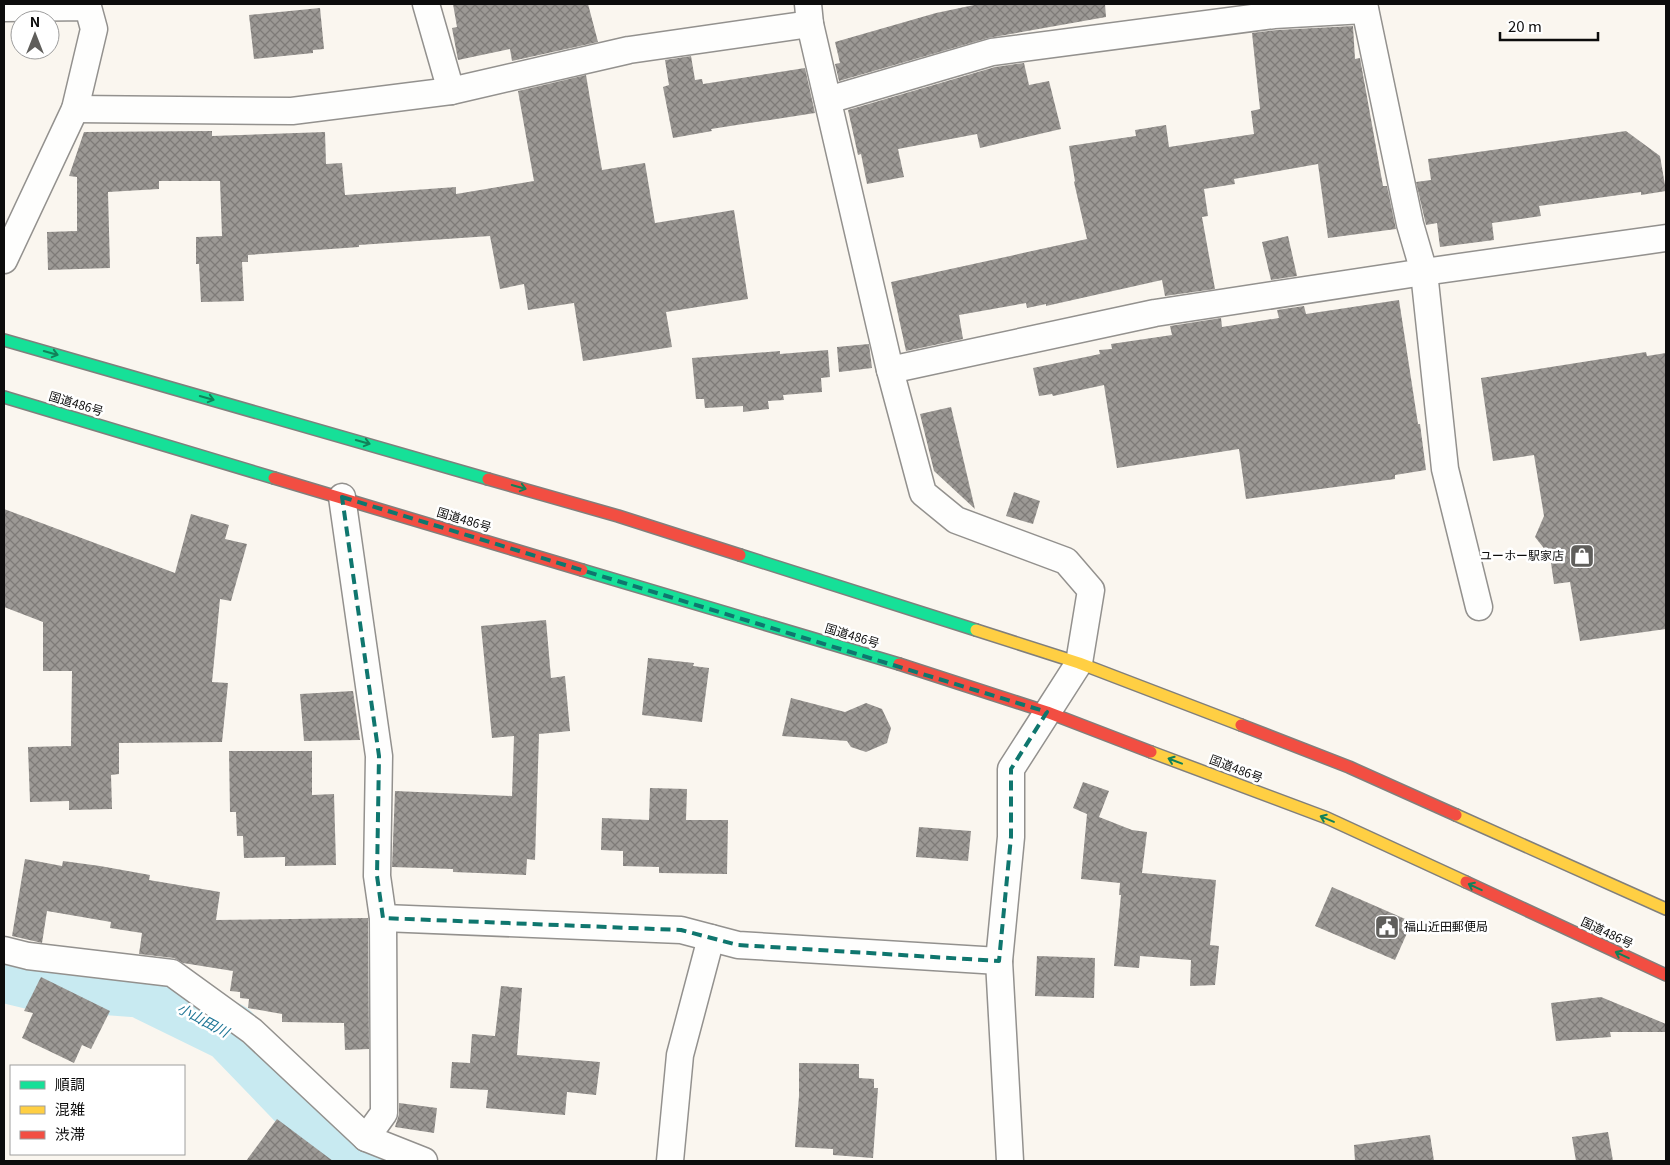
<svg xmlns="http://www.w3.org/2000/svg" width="1670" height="1165" viewBox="0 0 1670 1165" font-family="Georgia,'Noto Sans JP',serif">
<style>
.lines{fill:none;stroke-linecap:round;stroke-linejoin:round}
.river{stroke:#c8eaf1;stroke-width:59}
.building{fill:url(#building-cross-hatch)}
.street-casing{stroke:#93918e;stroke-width:29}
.fast-casing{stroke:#807f7c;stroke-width:14}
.slow-casing{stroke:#807f7c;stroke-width:14}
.jam-casing{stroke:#807f7c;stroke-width:14}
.street{stroke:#fefefd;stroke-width:26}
.fast{stroke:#16e098;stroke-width:11}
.slow{stroke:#ffcf43;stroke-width:11}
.jam{stroke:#f24e42;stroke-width:11}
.oneway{stroke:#128159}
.marked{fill:none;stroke:#0f766e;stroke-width:4;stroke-dasharray:10 6;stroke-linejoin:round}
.labels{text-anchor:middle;stroke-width:5;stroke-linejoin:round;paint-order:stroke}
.street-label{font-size:12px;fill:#0c0c0c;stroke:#fff}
.poi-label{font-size:12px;fill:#0c0c0c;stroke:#fff;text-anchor:end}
.water-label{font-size:14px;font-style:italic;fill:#1d7595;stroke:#fff}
</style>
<defs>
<pattern id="building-cross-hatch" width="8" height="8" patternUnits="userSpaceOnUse" patternTransform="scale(1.25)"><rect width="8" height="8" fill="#9c9995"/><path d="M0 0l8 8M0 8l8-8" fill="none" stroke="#7e7b78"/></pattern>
</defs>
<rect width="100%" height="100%" fill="#faf6ef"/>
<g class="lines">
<polyline class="river" points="4,973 32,980 140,988 230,1032 354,1161"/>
</g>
<g class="building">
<polygon points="453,4 588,4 598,42 512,61 510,49 458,60 452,28 457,27"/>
<polygon points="979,4 1105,4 1106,17 988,38 839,81 835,64 840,63 835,42 936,13"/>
<polygon points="320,8 324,49 313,50 313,53 254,59 249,15"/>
<polygon points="1353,26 1355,59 1360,58 1383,186 1387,186 1396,229 1328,238 1318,164 1234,179 1235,184 1204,189 1208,216 1202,217 1215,289 1165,296 1162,280 1046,306 1046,304 1027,308 1026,303 959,315 963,339 906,351 891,282 1087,239 1074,182 1075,181 1069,146 1136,136 1135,130 1166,125 1169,147 1254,134 1251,111 1260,109 1252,33 1277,30"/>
<polygon points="691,56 695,80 702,79 703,84 805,68 815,113 711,129 712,131 673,138 663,87 669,85 665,60"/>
<polygon points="1024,63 1029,85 1049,81 1061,129 980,148 977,134 898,149 904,177 867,184 861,154 858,155 848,110 995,67"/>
<polygon points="586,75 602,170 645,163 655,223 734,210 748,299 666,312 672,347 583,361 574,303 528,310 524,284 500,289 490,236 359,245 359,247 248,255 248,262 242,262 244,301 201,302 199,264 196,264 196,237 222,236 220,181 159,181 159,189 108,192 110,268 48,270 47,232 77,231 77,177 69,176 84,132 212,131 212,136 325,132 326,164 342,163 345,195 456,187 456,194 534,181 518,91"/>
<polygon points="1626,131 1660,156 1666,191 1641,195 1641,192 1539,206 1541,216 1492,223 1494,240 1440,247 1437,223 1426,225 1416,182 1431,180 1428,159"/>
<polygon points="1288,236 1297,276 1271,280 1262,242"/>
<polygon points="1399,300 1418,424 1420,424 1426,470 1395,475 1395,479 1246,499 1239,449 1117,468 1104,385 1053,396 1052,394 1039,396 1033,368 1100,354 1099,350 1112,349 1111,344 1172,335 1170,326 1221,318 1222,327 1279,318 1277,310 1304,306 1306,314"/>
<polygon points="869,344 872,368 839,372 837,347"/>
<polygon points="828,350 830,377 821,378 822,392 783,395 784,400 768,401 769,409 743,412 743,406 705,408 704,399 696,399 692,358 780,351 780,354"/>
<polygon points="1646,352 1647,356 1666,353 1666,629 1580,641 1570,582 1554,584 1550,556 1535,537 1544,516 1534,455 1493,461 1481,378"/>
<polygon points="951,407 975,509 934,471 920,414"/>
<polygon points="1014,492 1040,501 1033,524 1006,516"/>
<polygon points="4,509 175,573 191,514 229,525 225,539 247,544 231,601 220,599 212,682 228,683 222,742 119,743 119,774 111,775 112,809 69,810 69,801 30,802 28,747 71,746 72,671 43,671 43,622 4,607"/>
<polygon points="546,620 551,678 565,676 570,731 539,734 535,860 527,859 526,875 453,872 453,869 392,867 395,791 512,796 514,736 492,738 481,626"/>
<polygon points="648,658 694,663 693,666 709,668 702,722 642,715"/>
<polygon points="353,691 360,740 304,741 300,694"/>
<polygon points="791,698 845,712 866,703 882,709 891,728 887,743 866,752 851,747 847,741 782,736"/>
<polygon points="229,751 312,751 312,795 334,794 336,865 285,866 285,857 244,858 243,836 237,836 236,812 230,812"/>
<polygon points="1083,782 1109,791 1099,817 1132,830 1147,832 1142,873 1216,880 1210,945 1219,946 1215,985 1190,986 1191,960 1140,956 1139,968 1114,966 1121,895 1119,895 1120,883 1081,879 1087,814 1073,808"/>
<polygon points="650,788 687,789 686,820 728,820 727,874 659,873 659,867 623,866 623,851 601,850 602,818 649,820"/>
<polygon points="919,827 971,831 968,861 916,857"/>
<polygon points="25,859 62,866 63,861 100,866 150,875 149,880 220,892 216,920 368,918 369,1049 345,1050 344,1023 282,1022 282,1014 248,1008 249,999 240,998 240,992 230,991 233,971 183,963 174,958 139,954 142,933 110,928 111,922 47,911 42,943 12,936"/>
<polygon points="1332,887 1412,922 1395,960 1315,926"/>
<polygon points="1037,956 1095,958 1094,998 1035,996"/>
<polygon points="41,977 110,1011 91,1049 82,1045 74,1063 22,1038 33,1013 24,1011"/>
<polygon points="501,986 522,988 517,1055 600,1062 596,1095 567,1092 565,1115 486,1108 488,1090 450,1088 452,1062 470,1063 472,1034 495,1036"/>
<polygon points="1601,997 1666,1024 1666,1032 1610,1032 1611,1037 1556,1041 1551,1003"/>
<polygon points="799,1063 859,1064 859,1078 874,1079 874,1088 878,1088 873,1158 833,1155 833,1149 795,1147 799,1096"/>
<polygon points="399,1103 437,1108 434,1133 395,1127 399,1114"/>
<polygon points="277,1119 333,1161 246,1161"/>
<polygon points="1608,1132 1613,1161 1576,1161 1572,1137"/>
<polygon points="1430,1135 1434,1161 1355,1161 1354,1145"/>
</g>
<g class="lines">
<defs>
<g id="street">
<polyline points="426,4 451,91"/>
<polyline points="808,4 810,24 890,370 923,493 956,520 1066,561 1091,590 1079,663 1011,769 1011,837 999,961 1010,1161"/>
<polyline points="1364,4 1410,224 1424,272 1445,469 1479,607"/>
<polyline points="4,8 88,7 94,29 75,109 4,260"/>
<polyline points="828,100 992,52 1274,15 1365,10"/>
<polyline points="75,109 292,111 451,91 629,50 810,24"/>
<polyline points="890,370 1155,313 1424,272 1666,238"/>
<polyline points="342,497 379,756 377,876 383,918 384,1113 366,1138"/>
<polyline points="383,918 681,930 738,945 999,961"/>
<polyline points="4,950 28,956 172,973 252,1031 366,1138 424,1161"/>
<polyline points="670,1161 680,1055 711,938"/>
</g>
<g id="fast">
<polyline points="4,340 488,479"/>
<polyline points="4,397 274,478"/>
<polyline points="740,555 976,630"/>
<polyline points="582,570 899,664"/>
</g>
<g id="slow">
<polyline points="976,630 1079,663 1241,725"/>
<polyline points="1151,752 1327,818 1466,882"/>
<polyline points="1456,815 1666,909"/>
</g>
<g id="jam">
<polyline points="274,478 582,570"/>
<polyline points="488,479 618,516 740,555"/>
<polyline points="899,664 1047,712 1151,752"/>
<polyline points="1241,725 1349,767 1456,815"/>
<polyline points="1466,882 1666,975"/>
</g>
</defs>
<use href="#street" class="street-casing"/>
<use href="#fast" class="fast-casing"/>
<use href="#slow" class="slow-casing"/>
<use href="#jam" class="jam-casing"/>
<use href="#street" class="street"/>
<use href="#fast" class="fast"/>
<use href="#slow" class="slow"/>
<use href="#jam" class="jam"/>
</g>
<defs><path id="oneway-shaft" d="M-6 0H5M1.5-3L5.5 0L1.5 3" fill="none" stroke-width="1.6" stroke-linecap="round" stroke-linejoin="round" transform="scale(1.25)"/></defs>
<g class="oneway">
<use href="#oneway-shaft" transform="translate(51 353) rotate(16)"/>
<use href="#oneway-shaft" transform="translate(207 398) rotate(16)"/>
<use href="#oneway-shaft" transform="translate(363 442) rotate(16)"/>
<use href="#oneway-shaft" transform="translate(519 487) rotate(16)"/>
<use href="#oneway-shaft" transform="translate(1175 761) rotate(-159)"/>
<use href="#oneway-shaft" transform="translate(1327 819) rotate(-157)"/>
<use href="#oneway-shaft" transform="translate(1475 887) rotate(-155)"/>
<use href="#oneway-shaft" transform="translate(1622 955) rotate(-155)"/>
</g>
<path class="marked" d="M342,497L1047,712L1011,769V837L999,961L738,945L681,930L383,918L377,876L379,756Z"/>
<defs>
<symbol id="shop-square" viewBox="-11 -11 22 22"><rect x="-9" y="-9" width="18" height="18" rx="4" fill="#5f5e5b" stroke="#fff"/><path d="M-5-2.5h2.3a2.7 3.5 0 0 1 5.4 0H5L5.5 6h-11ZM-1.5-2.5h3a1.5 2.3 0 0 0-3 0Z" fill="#fff"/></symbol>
<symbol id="civic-square" viewBox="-11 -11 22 22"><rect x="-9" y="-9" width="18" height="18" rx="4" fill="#5f5e5b" stroke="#fff"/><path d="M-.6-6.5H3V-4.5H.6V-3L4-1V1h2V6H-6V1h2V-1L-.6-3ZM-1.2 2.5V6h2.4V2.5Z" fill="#fff"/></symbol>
</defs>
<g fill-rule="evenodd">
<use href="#shop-square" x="1568" y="542" width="28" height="28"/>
<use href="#civic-square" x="1373" y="913" width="28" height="28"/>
</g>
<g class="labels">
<g class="street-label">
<text transform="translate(76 404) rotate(17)" y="4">国道486号</text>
<text transform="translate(464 520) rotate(17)" y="4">国道486号</text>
<text transform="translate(852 636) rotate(17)" y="4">国道486号</text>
<text transform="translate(1236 769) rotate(21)" y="4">国道486号</text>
<text transform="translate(1607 933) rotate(25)" y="4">国道486号</text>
</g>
<g class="poi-label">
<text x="1564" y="560">ユーホー駅家店</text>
<text x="1404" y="931" text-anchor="start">福山近田郵便局</text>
</g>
<g class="water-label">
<text transform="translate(203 1020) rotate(28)" y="5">小山田川</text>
</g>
</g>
<rect width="1670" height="1165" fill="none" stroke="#0c0c0c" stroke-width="10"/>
<rect x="10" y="1065" width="175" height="90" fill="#ffffff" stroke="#9e9e9e"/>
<rect x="20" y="1081" width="25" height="8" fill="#16e098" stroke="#9e9e9e"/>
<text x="55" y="1090" font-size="15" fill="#0c0c0c">順調</text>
<rect x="20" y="1106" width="25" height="8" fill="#ffcf43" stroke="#9e9e9e"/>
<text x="55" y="1115" font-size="15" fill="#0c0c0c">混雑</text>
<rect x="20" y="1131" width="25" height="8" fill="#f24e42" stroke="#9e9e9e"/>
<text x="55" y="1140" font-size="15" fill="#0c0c0c">渋滞</text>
<g transform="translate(35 35)"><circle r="24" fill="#ffffff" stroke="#9e9e9e"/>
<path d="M0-4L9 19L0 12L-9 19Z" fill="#5f5e5b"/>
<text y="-8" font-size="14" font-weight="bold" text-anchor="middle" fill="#0c0c0c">N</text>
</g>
<path d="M1500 32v8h98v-8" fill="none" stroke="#0c0c0c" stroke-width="2.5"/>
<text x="1508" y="32" font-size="15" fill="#0c0c0c" stroke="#ffffff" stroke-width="4" paint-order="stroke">20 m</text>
</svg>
